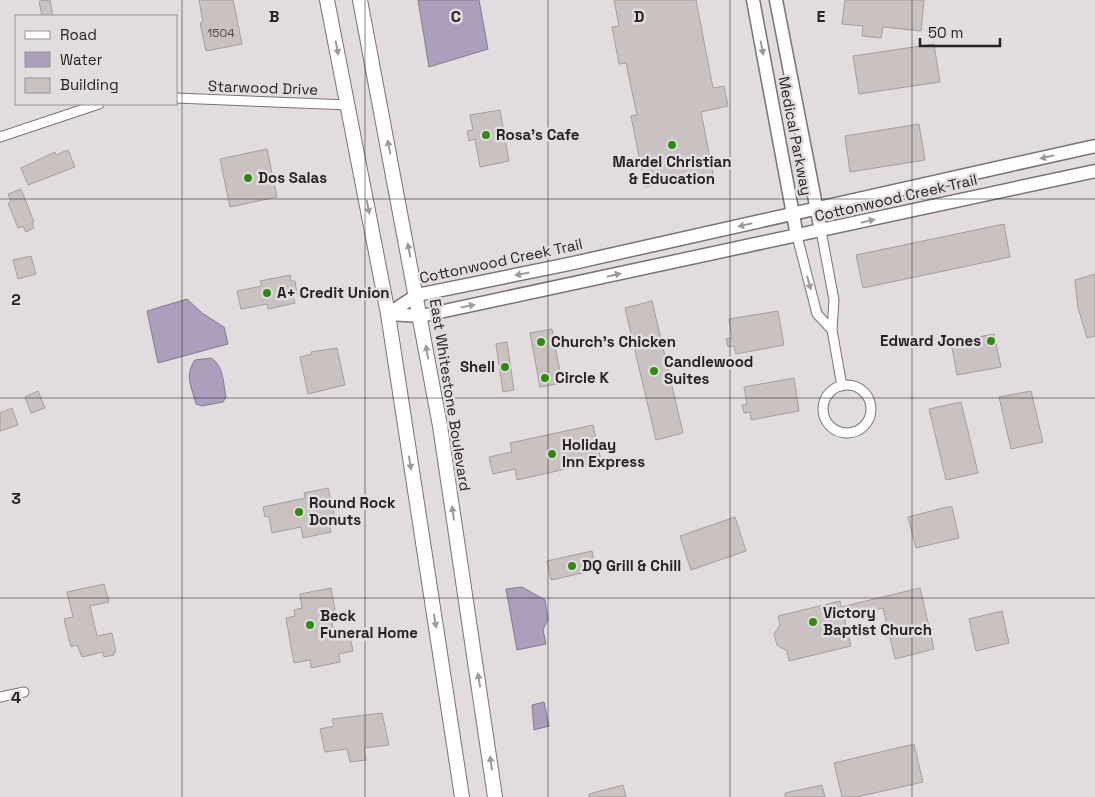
<svg xmlns="http://www.w3.org/2000/svg" width="1095" height="797" viewBox="0 0 1095 797" font-family="'Space Grotesk',sans-serif">
<style>
.water{fill:#ac9fbd;stroke:#837a8e}
.building{fill:#cac2c1;stroke:#a59e9d}
.lines{fill:none;stroke-linecap:round;stroke-linejoin:round}
.street-casing{stroke:#797375;stroke-width:11}
.secondary-casing{stroke:#797375;stroke-width:15}
.primary-casing{stroke:#797375;stroke-width:16}
.street{stroke:#fff;stroke-width:9}
.secondary{stroke:#fff;stroke-width:12}
.primary{stroke:#fff;stroke-width:14}
.oneway{fill:#9c9c9c}
.grid{fill:none;stroke:#242222;stroke-width:1;stroke-opacity:0.55}
.poi-dot{fill:#2a8e09;stroke:#e3dcde;stroke-width:2}
.labels{text-anchor:middle;stroke-width:5;stroke-linejoin:round;paint-order:stroke}
.number-label{font-size:12px;fill:#4e4a4a}
.street-label{font-size:15px;fill:#242222;stroke:#e3dcde}
.poi-label{font-size:15px;font-weight:bold;fill:#242222;stroke:#e3dcde;text-anchor:start}
.grid-label{font-size:16px;text-anchor:middle;font-weight:bold;fill:#242222;stroke:#e3dcde;stroke-width:5;stroke-linejoin:round;paint-order:stroke}
</style>
<rect width="100%" height="100%" fill="#e3dcde"/>
<g class="water">
<polygon points="418,0 479,0 488,49 429,67"/>
<polygon points="187,299 202,313 224,327 228,344 158,363 147,311"/>
<path d="M211,358C224,366 223,383 226,397L223,402L202,406L196,404C192,388 184,375 195,360Z"/>
<polygon points="522,587 545,600 548,619 543,630 546,644 517,650 506,589"/>
<polygon points="544,702 549,726 534,730 532,705"/>
</g>
<g class="building">
<polygon points="50,0 53,16 42,16 39,1"/>
<polygon points="199,0 233,0 242,44 206,51 200,23 203,22"/>
<polygon points="614,0 696,0 713,88 724,86 728,106 701,112 713,174 645,187 631,116 637,115 626,63 619,64 612,27 619,26"/>
<polygon points="845,0 924,0 921,31 883,27 881,38 862,36 863,26 842,24"/>
<polygon points="934,44 940,82 859,94 853,56"/>
<polygon points="500,110 509,161 480,167 475,139 469,141 467,131 473,130 470,115"/>
<polygon points="919,124 925,160 850,172 845,136"/>
<polygon points="267,149 277,197 230,207 220,159"/>
<polygon points="68,150 75,167 28,185 21,168 55,152 56,155"/>
<polygon points="21,189 34,222 32,223 34,228 26,232 23,226 18,228 8,203 11,201 8,194"/>
<polygon points="1004,224 1010,257 863,288 856,255"/>
<polygon points="31,256 36,274 18,279 13,260"/>
<polygon points="1095,274 1095,336 1087,338 1078,308 1075,280"/>
<polygon points="290,275 291,281 295,281 297,294 293,295 295,303 268,309 267,304 241,309 237,291 262,286 260,281"/>
<polygon points="652,301 683,433 656,440 625,308"/>
<polygon points="778,311 784,345 736,354 734,346 728,347 726,339 732,338 729,319"/>
<polygon points="552,329 562,383 540,387 530,333"/>
<polygon points="994,334 1001,367 957,375 951,342"/>
<polygon points="507,342 514,390 503,392 496,344"/>
<polygon points="337,348 345,385 308,394 300,357 312,354 311,352"/>
<polygon points="794,378 799,411 751,420 750,412 744,413 742,405 747,404 744,387"/>
<polygon points="38,391 45,408 31,413 25,397"/>
<polygon points="1031,391 1043,442 1011,449 999,397"/>
<polygon points="961,402 978,473 946,480 929,409"/>
<polygon points="12,408 18,425 0,431 0,413"/>
<polygon points="593,425 601,461 517,480 515,469 493,474 489,457 512,452 510,443"/>
<polygon points="328,488 335,518 328,519 331,532 303,538 301,527 272,533 269,516 265,517 263,507 305,498 304,493"/>
<polygon points="947,507 952,507 959,538 916,548 908,517"/>
<polygon points="735,517 746,551 691,570 680,536"/>
<polygon points="592,551 596,570 551,580 547,561"/>
<polygon points="104,584 109,602 90,606 97,636 112,633 116,652 113,653 114,655 104,657 103,652 82,657 77,645 71,647 64,619 73,617 67,592"/>
<polygon points="331,588 335,610 330,611 334,635 349,632 353,651 339,654 340,662 311,668 310,660 294,663 286,618 295,616 294,610 302,608 300,594"/>
<polygon points="920,588 934,649 895,659 883,608 844,617 851,646 789,661 787,651 777,645 774,634 780,625 778,616 840,601 841,607"/>
<polygon points="1002,611 1009,643 976,651 969,619"/>
<polygon points="382,713 389,745 364,748 366,760 350,762 347,749 325,752 320,729 334,726 332,719"/>
<polygon points="914,744 923,782 857,797 842,797 834,763"/>
<polygon points="623,785 626,797 589,797 589,794"/>
<polygon points="822,785 825,797 785,797 785,793"/>
</g>
<g class="lines">
<defs>
<g id="street">
<polyline points="176,98 349,105"/>
<polyline points="0,137 99,104"/>
<polyline points="821,231 834,300 832,330 842,386"/>
<polyline points="797,236 817,314 832,330"/>
<circle cx="847" cy="409" r="24"/>
<polyline points="0,697 24,692"/>
</g>
<g id="secondary">
<polyline points="753,0 797,236"/>
<polyline points="776,0 821,231"/>
<polyline points="388,314 417,295 569,264 1095,146"/>
<polyline points="388,314 421,316 1095,171"/>
</g>
<g id="primary">
<polyline points="327,0 388,314 462,797"/>
<polyline points="360,0 440,426 495,797"/>
</g>
</defs>
<use href="#street" class="street-casing"/>
<use href="#secondary" class="secondary-casing"/>
<use href="#primary" class="primary-casing"/>
<use href="#street" class="street"/>
<use href="#secondary" class="secondary"/>
<use href="#primary" class="primary"/>
</g>
<defs><path id="oneway-solid" d="M-6-.8H1V-3.2L6.5 0L1 3.2V.8H-6Z" transform="scale(1.25)"/></defs>
<g class="oneway">
<use href="#oneway-solid" transform="translate(337 48) rotate(79)"/>
<use href="#oneway-solid" transform="translate(762 48) rotate(79)"/>
<use href="#oneway-solid" transform="translate(389 147) rotate(-101)"/>
<use href="#oneway-solid" transform="translate(1047 157) rotate(167)"/>
<use href="#oneway-solid" transform="translate(368 207) rotate(79)"/>
<use href="#oneway-solid" transform="translate(868 221) rotate(-13)"/>
<use href="#oneway-solid" transform="translate(745 225) rotate(167)"/>
<use href="#oneway-solid" transform="translate(409 250) rotate(-101)"/>
<use href="#oneway-solid" transform="translate(522 274) rotate(169)"/>
<use href="#oneway-solid" transform="translate(614 275) rotate(-13)"/>
<use href="#oneway-solid" transform="translate(809 283) rotate(75)"/>
<use href="#oneway-solid" transform="translate(468 306) rotate(-11)"/>
<use href="#oneway-solid" transform="translate(427 352) rotate(-100)"/>
<use href="#oneway-solid" transform="translate(410 463) rotate(81)"/>
<use href="#oneway-solid" transform="translate(453 513) rotate(-98)"/>
<use href="#oneway-solid" transform="translate(435 621) rotate(81)"/>
<use href="#oneway-solid" transform="translate(479 680) rotate(-99)"/>
<use href="#oneway-solid" transform="translate(491 763) rotate(-98)"/>
</g>
<path class="grid" d="M182,0V797M365,0V797M548,0V797M730,0V797M912,0V797M0,199H1095M0,398H1095M0,598H1095"/>
<g class="poi-dot">
<circle cx="486" cy="135" r="5"/>
<circle cx="672" cy="145" r="5"/>
<circle cx="248" cy="178" r="5"/>
<circle cx="267" cy="293" r="5"/>
<circle cx="991" cy="341" r="5"/>
<circle cx="541" cy="342" r="5"/>
<circle cx="505" cy="367" r="5"/>
<circle cx="654" cy="371" r="5"/>
<circle cx="545" cy="378" r="5"/>
<circle cx="552" cy="454" r="5"/>
<circle cx="299" cy="512" r="5"/>
<circle cx="572" cy="566" r="5"/>
<circle cx="813" cy="622" r="5"/>
<circle cx="310" cy="625" r="5"/>
</g>
<g class="labels">
<g class="number-label">
<text x="221" y="37">1504</text>
</g>
<g class="street-label">
<text transform="translate(263 88) rotate(2)" y="5">Starwood Drive</text>
<text transform="translate(795 136) rotate(79)" y="5">Medical Parkway</text>
<text transform="translate(896 198) rotate(-13)" y="5">Cottonwood Creek Trail</text>
<text transform="translate(501 261) rotate(-12)" y="5">Cottonwood Creek Trail</text>
<text transform="translate(450 395) rotate(81)" y="5">East Whitestone Boulevard</text>
</g>
<g class="poi-label">
<text x="496" y="140">Rosa's Cafe</text>
<text x="672" y="167" text-anchor="middle">Mardel Christian<tspan x="672" dy="17">&amp; Education</tspan></text>
<text x="258" y="183">Dos Salas</text>
<text x="277" y="298">A+ Credit Union</text>
<text x="981" y="346" text-anchor="end">Edward Jones</text>
<text x="551" y="347">Church's Chicken</text>
<text x="664" y="367">Candlewood<tspan x="664" dy="17">Suites</tspan></text>
<text x="495" y="372" text-anchor="end">Shell</text>
<text x="555" y="383">Circle K</text>
<text x="562" y="450">Holiday<tspan x="562" dy="17">Inn Express</tspan></text>
<text x="309" y="508">Round Rock<tspan x="309" dy="17">Donuts</tspan></text>
<text x="582" y="571">DQ Grill &amp; Chill</text>
<text x="823" y="618">Victory<tspan x="823" dy="17">Baptist Church</tspan></text>
<text x="320" y="621">Beck<tspan x="320" dy="17">Funeral Home</tspan></text>
</g>
</g>
<g class="grid-label">
<text x="274" y="22">B</text>
<text x="456" y="22">C</text>
<text x="639" y="22">D</text>
<text x="821" y="22">E</text>
<text x="16" y="305">2</text>
<text x="16" y="504">3</text>
<text x="16" y="703">4</text>
</g>
<rect x="15" y="15" width="162" height="90" fill="#e3dcde" stroke="#979293"/>
<rect x="25" y="31" width="25" height="8" fill="#ffffff" stroke="#979293"/>
<text x="60" y="40" font-size="15" fill="#242222">Road</text>
<rect x="25" y="52" width="25" height="15" fill="#ac9fbd" stroke="#979293"/>
<text x="60" y="65" font-size="15" fill="#242222">Water</text>
<rect x="25" y="78" width="25" height="15" fill="#cac2c1" stroke="#979293"/>
<text x="60" y="90" font-size="15" fill="#242222">Building</text>
<path d="M920 38v8h80v-8" fill="none" stroke="#242222" stroke-width="2.5"/>
<text x="928" y="38" font-size="15" fill="#242222" stroke="#e3dcde" stroke-width="4" paint-order="stroke">50 m</text>
</svg>
